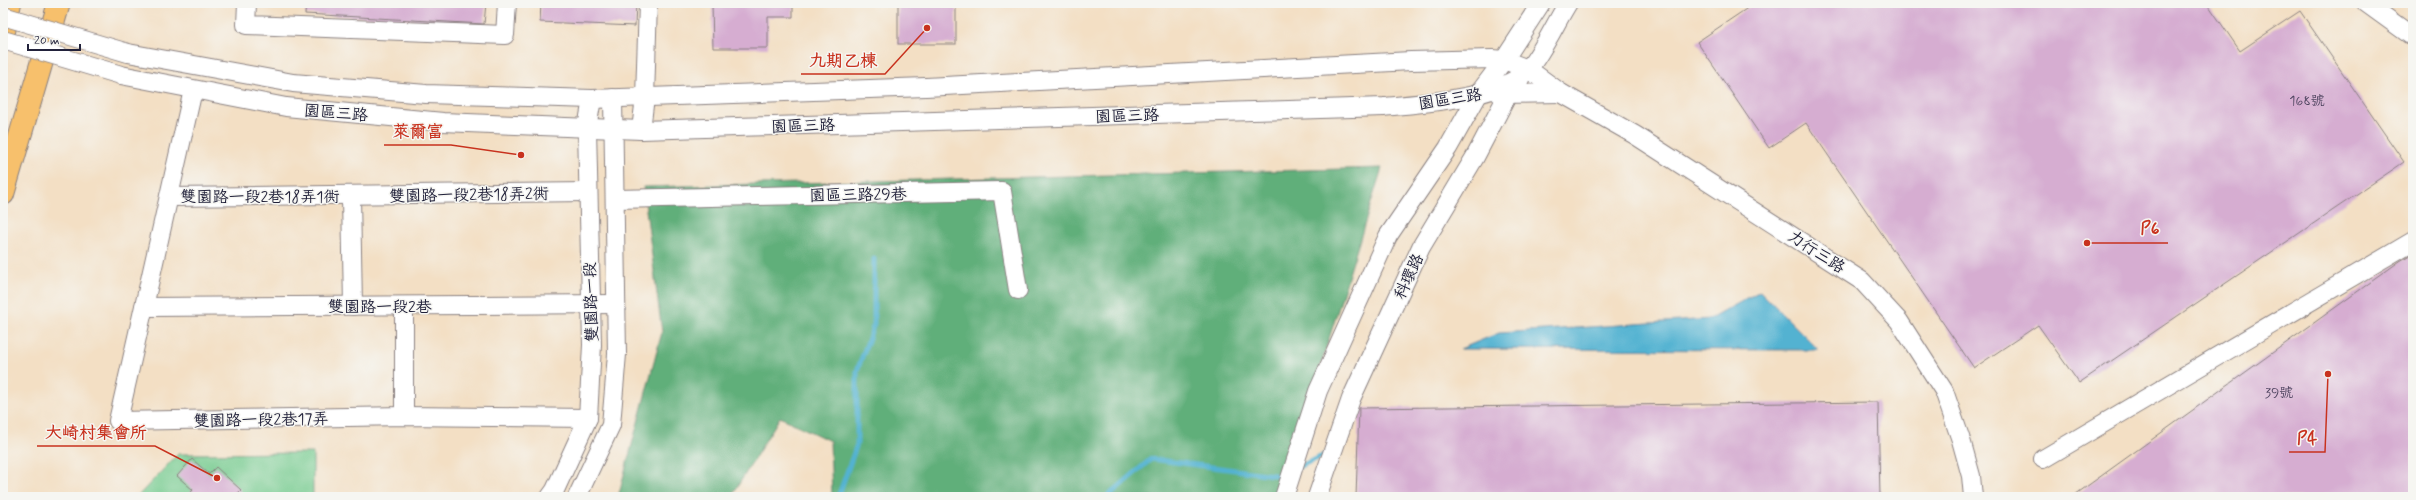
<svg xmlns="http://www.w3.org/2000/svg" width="2416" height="500" viewBox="0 0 2416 500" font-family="Mynerve,'LXGW WenKai TC',sans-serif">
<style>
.green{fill:#76cb8f;stroke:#4c7665}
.forest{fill:#60af7a;stroke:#41685a}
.water{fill:#53b2d1;stroke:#3a6a86}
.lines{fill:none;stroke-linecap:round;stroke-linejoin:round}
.stream{stroke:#53b2d1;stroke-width:5}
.building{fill:#d6add1}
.minor-casing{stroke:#8a8080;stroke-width:20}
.highway-casing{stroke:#8a8080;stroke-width:24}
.minor{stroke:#fff;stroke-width:18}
.highway{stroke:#f7c06c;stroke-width:22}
.minor-bridge-casing{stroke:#8a8080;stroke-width:20;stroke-linecap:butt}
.minor-bridge{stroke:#fff;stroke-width:18}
.labels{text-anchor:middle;stroke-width:3;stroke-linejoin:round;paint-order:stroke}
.number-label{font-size:14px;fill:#4f4560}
.street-label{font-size:16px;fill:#22223b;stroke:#f6f6f2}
.leader{fill:none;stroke:#c8321e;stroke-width:1.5}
.callout-dot{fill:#c8321e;stroke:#f6f6f2;stroke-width:1.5}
.callout-label{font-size:17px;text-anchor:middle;font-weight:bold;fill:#c8321e;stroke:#f6f6f2;stroke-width:3;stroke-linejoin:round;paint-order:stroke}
</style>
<rect width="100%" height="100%" fill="#f6f6f2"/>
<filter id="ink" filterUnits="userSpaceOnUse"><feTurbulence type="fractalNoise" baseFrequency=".025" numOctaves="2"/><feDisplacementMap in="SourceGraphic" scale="8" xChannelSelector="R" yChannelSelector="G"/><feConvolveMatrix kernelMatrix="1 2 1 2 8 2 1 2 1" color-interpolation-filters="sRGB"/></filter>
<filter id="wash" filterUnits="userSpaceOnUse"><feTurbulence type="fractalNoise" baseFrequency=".012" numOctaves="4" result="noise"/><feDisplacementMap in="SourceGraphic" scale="16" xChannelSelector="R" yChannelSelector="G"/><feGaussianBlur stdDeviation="0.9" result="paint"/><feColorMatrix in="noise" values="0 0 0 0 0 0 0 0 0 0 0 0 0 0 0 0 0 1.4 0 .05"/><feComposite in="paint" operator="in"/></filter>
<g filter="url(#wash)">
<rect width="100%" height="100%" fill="#f3dfc4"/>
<polygon class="green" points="313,453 313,497 137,497 178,454"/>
<polygon class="forest" points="1382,168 1280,497 832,497 830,441 780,417 731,497 618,497 662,332 643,187"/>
<polygon class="water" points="1760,291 1819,350 1460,349 1499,333 1710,319"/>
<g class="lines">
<g class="stream">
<polyline points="1298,467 1327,454"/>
<polyline points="838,497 857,444 857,371 874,324 874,259"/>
<polyline points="1107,497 1151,459 1281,476 1288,473"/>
</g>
</g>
<g id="blocks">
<g class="building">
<polygon points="306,3 486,3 484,24 305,14"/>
<polygon points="541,3 636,3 635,26 540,22"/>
<polygon points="712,3 793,3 793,17 768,17 768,48 713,48"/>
<rect x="898" y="3" width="58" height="41"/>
<polygon points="1755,3 2207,3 2240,51 2300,11 2404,162 2079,383 2038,325 1974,368 1806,123 1769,148 1697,42"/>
<polygon points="2413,253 2413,497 2072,497 2400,261"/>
<polygon points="1878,402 1880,497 1356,497 1359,408"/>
<polygon points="192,459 209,474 216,467 241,490 234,497 187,497 193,490 177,476"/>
</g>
</g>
</g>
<g filter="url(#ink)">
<use href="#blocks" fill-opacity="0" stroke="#8a8080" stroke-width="1"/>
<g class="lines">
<defs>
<g id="minor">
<polyline points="247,3 246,25 505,35 507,3"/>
<polyline points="2366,3 2413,37"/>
<polyline points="128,53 293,83 426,94 592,99 926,87 1411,61 1492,59 1504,60 1528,69 1561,93 1635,135 1862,281 1899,321 1944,391 1961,440 1971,476 1973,497"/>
<path d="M121,75L286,107L443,122L641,130L1384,107C1422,103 1503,99 1529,68C1544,49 1555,24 1568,3"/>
<polyline points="193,90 118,421 404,416 588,418"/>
<polyline points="1500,94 1561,93"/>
<polyline points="641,130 645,97 648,3"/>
<polyline points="351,196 353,306"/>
<polyline points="169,197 588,192"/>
<polyline points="615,199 1002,191 1018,290"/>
<polyline points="404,306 404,416"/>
<polyline points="144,307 616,304"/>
<polyline points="2043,459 2413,241"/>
<polyline points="550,497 555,490 588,418 592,345 587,128 592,99"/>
<polyline points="577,497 611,425 617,354 613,98"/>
<polyline points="1284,497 1318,391 1388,236 1448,148 1479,93 1504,60 1541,3"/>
<polyline points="1317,497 1351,399 1421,247 1475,157 1507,96 1520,79"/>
</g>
<g id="highway">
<polyline points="3,36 10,3"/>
<polyline points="3,194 59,3"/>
</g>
</defs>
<use href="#minor" class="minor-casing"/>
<use href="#highway" class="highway-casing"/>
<use href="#minor" class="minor"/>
<use href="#highway" class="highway"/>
<defs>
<g id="minor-bridge">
<polyline points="3,16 128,53"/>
<polyline points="3,40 121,75"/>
</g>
</defs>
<use href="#minor-bridge" class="minor-bridge-casing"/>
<use href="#minor-bridge" class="minor-bridge"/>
</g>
</g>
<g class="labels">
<g class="number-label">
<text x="2307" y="105">168號</text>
<text x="2279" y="397">39號</text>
</g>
<g class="street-label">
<text transform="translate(1450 98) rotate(-9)" y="6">園區三路</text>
<text transform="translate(336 112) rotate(5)" y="6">園區三路</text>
<text transform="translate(1127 115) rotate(-2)" y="6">園區三路</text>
<text transform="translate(803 125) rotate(-2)" y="6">園區三路</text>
<text transform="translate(469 194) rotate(-1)" y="6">雙園路一段2巷18弄2衖</text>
<text transform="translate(858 194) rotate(-1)" y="6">園區三路29巷</text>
<text x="260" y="202">雙園路一段2巷18弄1衖</text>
<text transform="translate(1817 251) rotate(33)" y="6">力行三路</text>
<text transform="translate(1408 276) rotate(-65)" y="6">科環路</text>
<text transform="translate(590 302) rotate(-92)" y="6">雙園路一段</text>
<text x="380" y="312">雙園路一段2巷</text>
<text transform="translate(261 419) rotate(-1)" y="6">雙園路一段2巷17弄</text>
</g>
</g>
<path class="leader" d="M927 28L885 74H801M521 155L451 145H384M2087 243L2133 243H2168M217 478L155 446H37M2328 374L2325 452H2289"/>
<g class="callout-dot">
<circle cx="927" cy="28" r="4"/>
<circle cx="521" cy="155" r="4"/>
<circle cx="2087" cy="243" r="4"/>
<circle cx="217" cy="478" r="4"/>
<circle cx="2328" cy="374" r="4"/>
</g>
<g class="callout-label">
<text x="843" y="66">九期乙棟</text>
<text x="418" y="137">萊爾富</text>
<text x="2150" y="234">P6</text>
<text x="96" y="438">大崎村集會所</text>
<text x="2307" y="444">P4</text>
</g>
<rect width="2416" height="500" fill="none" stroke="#f6f6f2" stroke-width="16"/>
<path d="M28 44v6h52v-6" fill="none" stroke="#22223b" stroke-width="2"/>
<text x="34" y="44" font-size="12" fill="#22223b" stroke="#f6f6f2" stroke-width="3" paint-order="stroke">20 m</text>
</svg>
